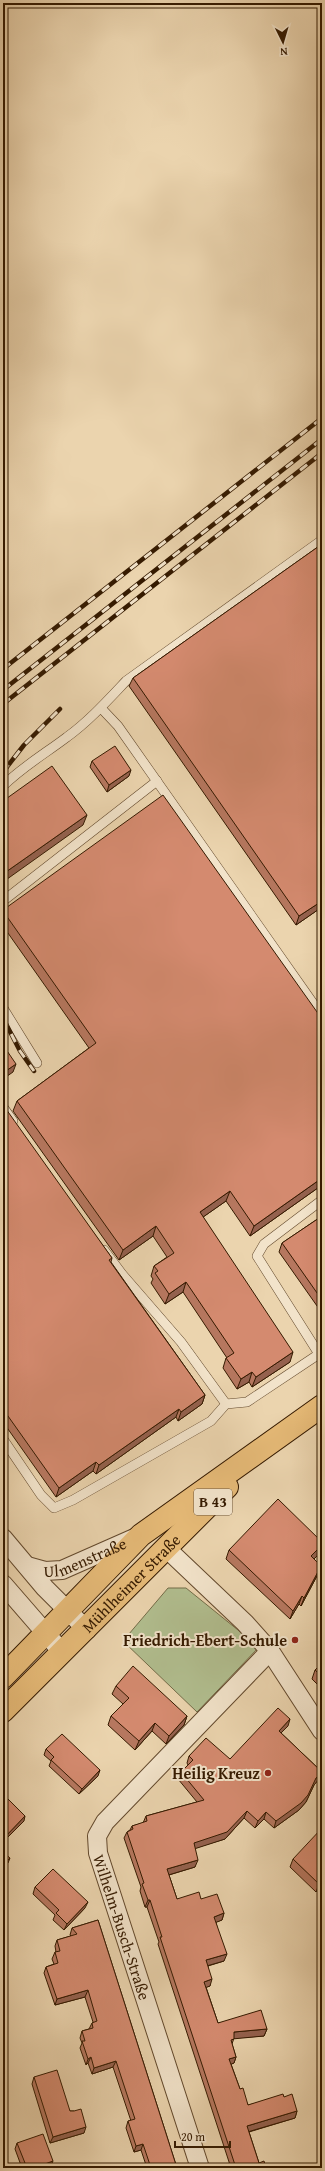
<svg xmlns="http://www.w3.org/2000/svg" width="325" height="2171" viewBox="0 0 325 2171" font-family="'Gentium Book Plus',serif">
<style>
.green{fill:#b1be8f;stroke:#736c48}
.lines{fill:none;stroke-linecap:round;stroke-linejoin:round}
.lane-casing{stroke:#62482c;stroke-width:10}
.street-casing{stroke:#62482c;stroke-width:20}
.primary-casing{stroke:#351a00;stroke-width:24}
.lane{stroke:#f2e3ca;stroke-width:9}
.street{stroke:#f2e3ca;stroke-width:18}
.primary{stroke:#e6ba77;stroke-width:22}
.rail-casing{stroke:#351a00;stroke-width:4.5}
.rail{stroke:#f2e3ca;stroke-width:3;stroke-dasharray:9;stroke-linecap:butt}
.wall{fill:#b6775f;stroke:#351a00}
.shaded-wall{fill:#94614e;stroke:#351a00}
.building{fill:#d48a6f;stroke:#351a00}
.poi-dot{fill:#8f2418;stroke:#f2e3ca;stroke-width:1.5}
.labels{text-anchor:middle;stroke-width:4;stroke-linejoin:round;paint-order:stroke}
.shield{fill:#f2e3ca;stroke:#6e563d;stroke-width:1}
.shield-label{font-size:15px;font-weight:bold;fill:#351a00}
.street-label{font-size:16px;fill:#351a00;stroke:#f2e3ca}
.poi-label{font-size:16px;font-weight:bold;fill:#351a00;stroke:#f2e3ca;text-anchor:end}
</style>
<rect width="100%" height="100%" fill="#ebd4ae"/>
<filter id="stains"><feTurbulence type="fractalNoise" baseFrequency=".005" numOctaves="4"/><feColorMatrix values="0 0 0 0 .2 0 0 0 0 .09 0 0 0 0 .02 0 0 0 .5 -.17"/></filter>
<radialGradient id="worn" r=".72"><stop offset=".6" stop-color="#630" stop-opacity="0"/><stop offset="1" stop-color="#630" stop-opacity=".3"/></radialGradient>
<polygon class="green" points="168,1588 186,1588 259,1647 197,1712 123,1641"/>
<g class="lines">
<defs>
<g id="lane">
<polyline points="101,708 118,726 322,1016"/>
<path d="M3,786C22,767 46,753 67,737C89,721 107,701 126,681L322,540"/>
<polyline points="3,901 157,781"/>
<polyline points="3,1008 37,1063"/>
<polyline points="3,1107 13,1121"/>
<polyline points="104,1250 122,1274 181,1342 226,1404"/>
<polyline points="3,1439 41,1495 54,1508 73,1500 211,1421 226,1404 247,1402 319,1354 257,1256 264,1244 322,1200"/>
</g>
<g id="street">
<polyline points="3,1538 45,1588 87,1630"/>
<polyline points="166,1548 245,1623 270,1651 322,1731"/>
<path id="s1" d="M27,1566L45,1571L62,1570L139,1536"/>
<polyline points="3,1584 62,1652"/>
<polyline points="200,2168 98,1853 97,1836 105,1822 270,1651"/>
</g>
<g id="primary">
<polyline points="3,1677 141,1535 322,1406"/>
<path id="s2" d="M3,1711L227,1487"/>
</g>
</defs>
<use href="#lane" class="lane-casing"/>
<use href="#street" class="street-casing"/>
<use href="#primary" class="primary-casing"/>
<use href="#lane" class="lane"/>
<use href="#street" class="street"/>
<use href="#primary" class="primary"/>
<defs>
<g id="rail">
<polyline points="3,669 322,418"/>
<polyline points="3,690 322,439"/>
<polyline points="3,704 322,453"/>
<polyline points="3,772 24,745 60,709"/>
<polyline points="3,1018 20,1051 34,1071"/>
</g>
</defs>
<use href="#rail" class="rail-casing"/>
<use href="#rail" class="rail"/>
</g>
<g class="wall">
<polygon points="322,544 322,907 296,925 129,686 133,678"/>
<polygon points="92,761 129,776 107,792 90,767"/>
<polygon points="3,910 322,1185 250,1236 226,1201 203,1217 290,1362 252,1387 249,1382 237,1389 223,1368 226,1358 227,1358 183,1292 165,1304 151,1283 153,1279 151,1276 154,1266 167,1257 153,1236 119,1260 13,1111 17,1101 89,1048 3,926"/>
<polygon points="3,1109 112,1258 111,1262 205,1395 202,1404 178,1421 176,1417 96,1474 93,1471 56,1497 3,1422"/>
<polygon points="322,1216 322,1313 279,1252 282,1243"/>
<polygon points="322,1542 322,1548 321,1552 314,1559 318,1574 301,1606 299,1604 290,1619 226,1559 229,1550"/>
<polygon points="322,1663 322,1689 312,1679 315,1670"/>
<polygon points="116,1686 187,1716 184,1725 166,1744 152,1731 135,1750 108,1725 111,1716 123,1704 112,1694"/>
<polygon points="288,1726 281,1733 322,1772 319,1779 314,1785 306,1802 299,1810 274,1828 264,1819 255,1828 244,1818 225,1839 195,1848 195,1867 169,1875 177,1899 201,1899 224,1913 222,1920 216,1922 224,1961 208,1966 210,1986 206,1987 218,2023 267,2029 264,2036 234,2038 232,2044 236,2057 234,2063 231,2064 240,2089 248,2105 284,2097 297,2111 295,2118 249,2132 259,2163 266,2168 231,2168 158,1944 159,1942 147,1907 145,1907 140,1891 141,1887 124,1838 127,1832 130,1830 132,1826 143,1823 146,1816 197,1802 178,1779 181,1772 188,1765 187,1763 189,1756 230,1759"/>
<polygon points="46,1749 98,1776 79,1794 49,1766 51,1761 44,1755"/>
<polygon points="293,1859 322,1886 316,1892 290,1867"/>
<polygon points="35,1887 85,1908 64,1930 53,1920 55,1915 33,1894"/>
<polygon points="98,1920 177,2168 147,2168 141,2150 134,2152 126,2128 128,2121 131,2121 113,2067 92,2074 88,2063 86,2065 80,2048 82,2043 80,2038 82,2031 89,2029 92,2023 93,2022 85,1997 55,2005 44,1973 46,1967 54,1964 52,1959 55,1952 56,1952 55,1946 57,1940 71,1936 70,1935 72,1928"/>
<polygon points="34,2077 70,2111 74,2111 84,2133 50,2143 32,2084"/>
<polygon points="17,2143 50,2168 22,2168 15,2149"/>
</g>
<g class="shaded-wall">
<polygon points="131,770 129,776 107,792 109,785"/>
<polygon points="87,815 83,825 3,882 3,874"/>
<polygon points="322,901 322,907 296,925 299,916"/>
<polygon points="16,1064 13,1072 3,1079 3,1073"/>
<polygon points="322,1178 322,1185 250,1236 254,1226"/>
<polygon points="230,1191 226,1201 196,1222 200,1212"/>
<polygon points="156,1226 153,1236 119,1260 123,1250"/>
<polygon points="186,1282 183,1292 165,1304 169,1294"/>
<polygon points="293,1352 290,1362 252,1387 256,1377"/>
<polygon points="252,1372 249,1382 237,1389 241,1379"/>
<polygon points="205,1395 202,1404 178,1421 181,1412"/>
<polygon points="179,1409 176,1417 96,1474 99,1465"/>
<polygon points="96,1462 93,1471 56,1497 59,1488"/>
<polygon points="322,1545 322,1548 321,1552 308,1565 311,1556"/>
<polygon points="321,1566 318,1574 301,1606 304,1598"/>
<polygon points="302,1596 299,1604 290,1619 293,1611"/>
<polygon points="187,1716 184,1725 166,1744 169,1736"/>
<polygon points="290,1719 288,1726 276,1738 279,1731"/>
<polygon points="155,1723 152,1731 135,1750 139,1741"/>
<polygon points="100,1770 98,1776 79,1794 82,1789"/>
<polygon points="322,1772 319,1779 314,1785 306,1802 299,1810 274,1828 276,1821"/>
<polygon points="247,1811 244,1818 225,1839 191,1850 194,1843"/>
<polygon points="266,1812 264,1819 255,1828 258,1821"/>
<polygon points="25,1816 24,1821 3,1842 3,1839"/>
<polygon points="10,1858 8,1863 3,1868 3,1865"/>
<polygon points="198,1860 195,1867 165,1876 167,1869"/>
<polygon points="322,1881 322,1886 316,1892 319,1884"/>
<polygon points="148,1900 150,1900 147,1907 145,1907"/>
<polygon points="88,1902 85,1908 64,1930 67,1924"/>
<polygon points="224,1913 222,1920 212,1924 214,1917"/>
<polygon points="227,1954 224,1961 203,1967 206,1960"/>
<polygon points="212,1979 210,1986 202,1989 204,1982"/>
<polygon points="88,1990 85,1997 55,2005 57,1999"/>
<polygon points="267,2029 264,2036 232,2039 234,2032"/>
<polygon points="91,2057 88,2063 86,2065 88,2059"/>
<polygon points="236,2057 234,2063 227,2066 229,2059"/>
<polygon points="116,2061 113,2067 92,2074 94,2068"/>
<polygon points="297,2111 295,2118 244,2133 247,2126"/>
<polygon points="86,2127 84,2133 50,2143 53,2137"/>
<polygon points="143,2144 141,2150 134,2152 136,2146"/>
<polygon points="53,2161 50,2168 34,2168"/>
</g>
<g class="building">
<polygon points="322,544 322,901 299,916 133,678"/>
<polygon points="115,746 131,770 109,785 92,761"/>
<polygon points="52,766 87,815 3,874 3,801"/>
<polygon points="163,795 322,1019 322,1178 254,1226 230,1191 200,1212 293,1352 256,1377 252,1372 241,1379 226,1358 234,1353 186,1282 169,1294 155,1273 158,1271 154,1266 174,1253 156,1226 123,1250 17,1101 96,1043 3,911 3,910"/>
<polygon points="3,1045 16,1064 3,1073"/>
<polygon points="3,1109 4,1111 6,1109 112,1258 109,1260 205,1395 181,1412 179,1409 99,1465 96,1462 59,1488 3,1409"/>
<polygon points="322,1216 322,1300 282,1243"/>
<polygon points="278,1499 322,1542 322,1545 311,1556 321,1566 304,1598 302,1596 293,1611 229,1550"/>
<polygon points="322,1663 322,1677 315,1670"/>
<polygon points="133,1666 187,1716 169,1736 155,1723 139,1741 111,1716 129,1698 116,1686"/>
<polygon points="278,1708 290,1719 279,1731 322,1772 316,1778 308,1795 301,1803 276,1821 266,1812 258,1821 247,1811 227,1832 194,1843 198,1860 167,1869 177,1899 199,1892 201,1899 217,1894 224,1913 214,1917 227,1954 206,1960 212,1979 204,1982 218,2023 261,2010 267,2029 234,2032 234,2039 231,2040 236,2057 229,2059 240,2089 243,2088 248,2105 283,2094 284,2097 292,2094 297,2111 247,2126 259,2163 264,2161 266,2168 236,2168 160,1937 162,1937 150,1900 148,1900 142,1884 144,1883 127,1832 133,1829 132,1826 147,1821 146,1816 204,1800 181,1772 193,1760 189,1756 206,1738 230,1759"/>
<polygon points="62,1734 100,1770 82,1789 51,1760 54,1757 46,1749"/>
<polygon points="3,1794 25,1816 3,1839"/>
<polygon points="322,1828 322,1881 319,1884 293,1859"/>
<polygon points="3,1852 10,1858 3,1865"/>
<polygon points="53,1869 88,1902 67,1924 56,1913 59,1910 35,1887"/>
<polygon points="98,1920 177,2168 151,2168 143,2144 136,2146 128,2121 135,2119 116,2061 94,2068 91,2057 88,2059 82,2041 85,2041 82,2031 93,2028 92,2023 97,2021 88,1990 57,1999 46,1967 58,1963 55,1952 60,1951 57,1940 77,1934 72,1928"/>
<polygon points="57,2070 70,2111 74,2111 81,2109 86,2127 53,2137 34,2077"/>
<polygon points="43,2134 53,2161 34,2168 27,2168 17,2143"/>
</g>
<g class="poi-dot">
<circle cx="295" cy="1640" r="4"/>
<circle cx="268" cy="1773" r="4"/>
</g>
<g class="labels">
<rect class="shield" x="194" y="1489" width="38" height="26" rx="3"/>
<g class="shield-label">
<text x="213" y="1507">B 43</text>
</g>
<g class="street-label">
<text dy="6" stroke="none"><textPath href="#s1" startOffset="61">Ulmenstraße</textPath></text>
<text dy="6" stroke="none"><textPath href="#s2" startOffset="181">Mühlheimer Straße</textPath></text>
<text transform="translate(122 1927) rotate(72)" y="6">Wilhelm-Busch-Straße</text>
</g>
<g class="poi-label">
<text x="287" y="1646">Friedrich-Ebert-Schule</text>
<text x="260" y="1779">Heilig Kreuz</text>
</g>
</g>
<rect width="325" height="2171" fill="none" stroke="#ebd4ae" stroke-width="16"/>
<rect x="4" y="4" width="317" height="2163" fill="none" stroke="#351a00" stroke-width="2"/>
<rect x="8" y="8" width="309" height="2155" fill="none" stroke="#351a00"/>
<g transform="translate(283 42) rotate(175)" stroke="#f2e3ca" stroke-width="3" paint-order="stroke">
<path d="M0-3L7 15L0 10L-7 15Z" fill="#351a00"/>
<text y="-6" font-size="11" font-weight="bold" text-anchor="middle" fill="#351a00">N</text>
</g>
<path d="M175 2141v6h55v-6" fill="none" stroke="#351a00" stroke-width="2"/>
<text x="181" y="2141" font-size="12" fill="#351a00" stroke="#f2e3ca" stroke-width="3" paint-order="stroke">20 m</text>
<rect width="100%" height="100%" filter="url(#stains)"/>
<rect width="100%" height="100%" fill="url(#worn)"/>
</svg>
